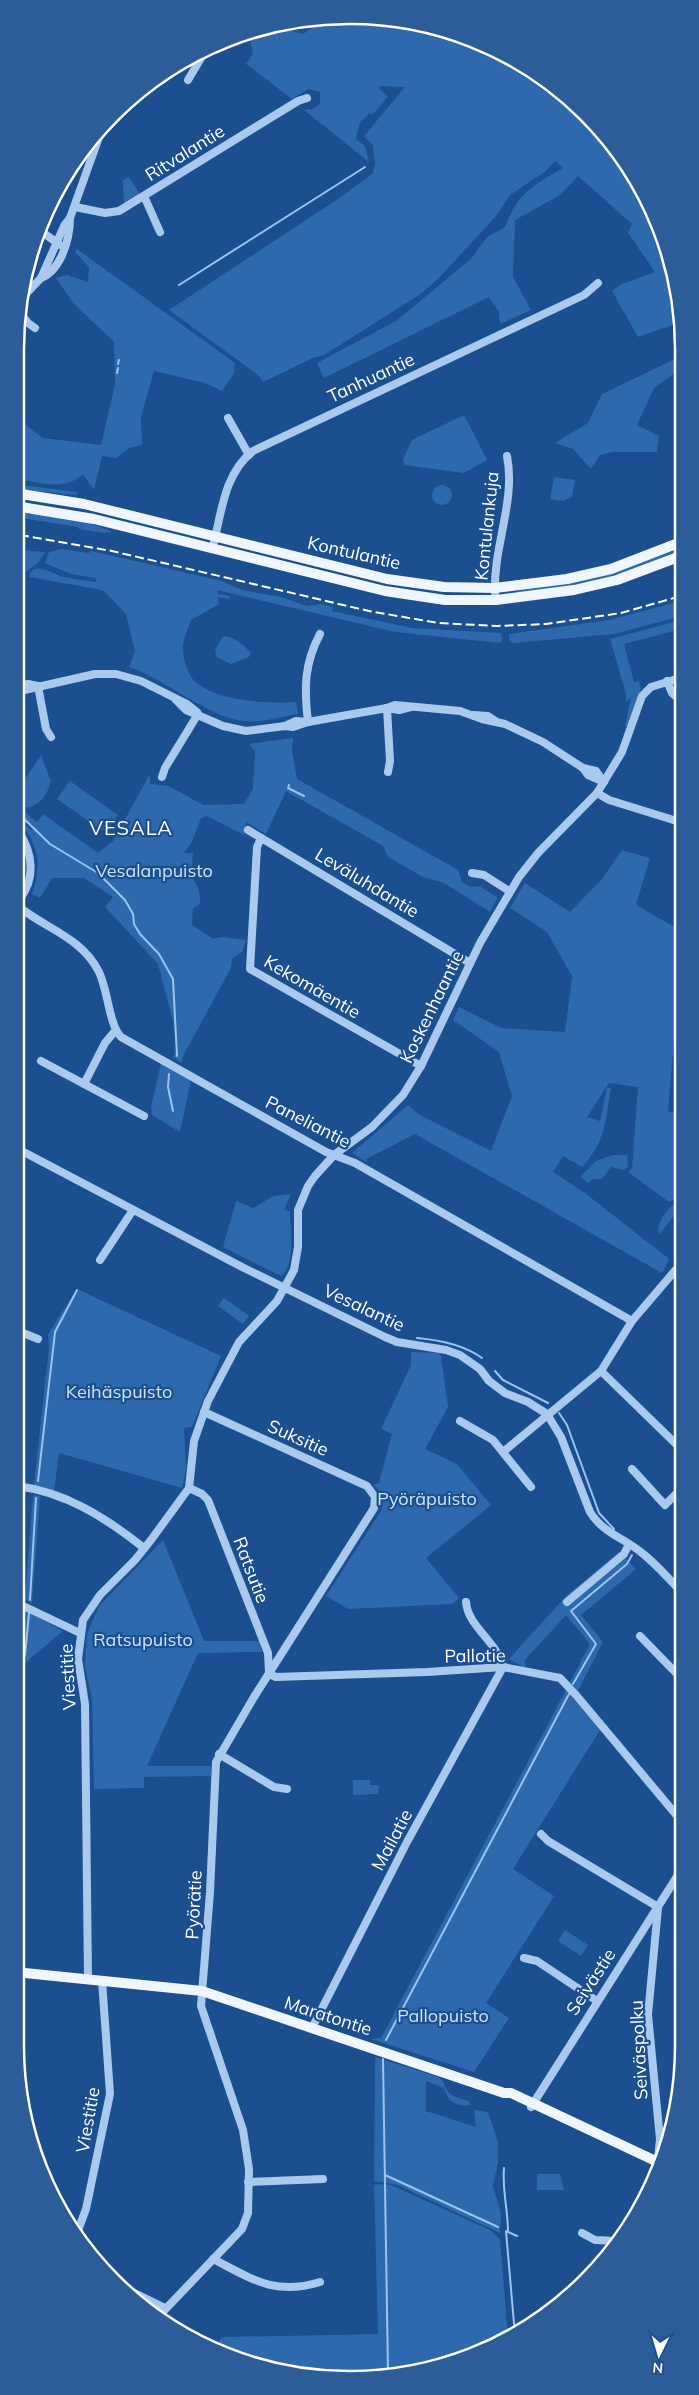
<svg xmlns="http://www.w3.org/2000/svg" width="699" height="2395" viewBox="0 0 699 2395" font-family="Mulish,sans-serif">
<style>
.green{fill:#2e69ad}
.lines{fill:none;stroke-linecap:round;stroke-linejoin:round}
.stream{stroke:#9cc4f0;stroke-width:2}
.minor{stroke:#a9c9ee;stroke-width:8}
.major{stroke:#f0f6ff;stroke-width:10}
.rail{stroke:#fff;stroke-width:2;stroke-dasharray:9 4;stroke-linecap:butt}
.labels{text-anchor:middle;stroke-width:4.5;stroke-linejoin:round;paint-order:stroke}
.street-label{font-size:18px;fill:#fff;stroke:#1b4f8f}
.park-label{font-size:18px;fill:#cfe3fa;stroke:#1b4f8f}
.quarter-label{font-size:20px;letter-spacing:1px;fill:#fff;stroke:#1b4f8f}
.rim{fill:none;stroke:#fff;stroke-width:2.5}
</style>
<rect width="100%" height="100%" fill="#1b4f8f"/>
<g class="green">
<path d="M349,15L414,21L516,60L559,93L573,107L575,105L586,113L650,202L681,306V333L673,325L638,337L612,291L620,285L655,272L628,233L632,224L578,176L560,195L515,220L513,277L531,310L500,324L499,312L489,297L324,378L317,363L396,321L471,259L487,237L505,227C518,193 532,186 563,168L555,161L546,171L510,195L497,215L438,279L419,295L324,355L313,358L263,382L258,375L169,310L338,199L373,173L375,164L373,145L364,136L405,87L380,86L379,88L388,97L372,115L370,113L360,122L356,139L365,146L369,162L304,110L313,109L320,104V92L308,89L292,99L246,64L253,54L249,32L283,22L286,29L303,34L312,28L315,18Z"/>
<polygon points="129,177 140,194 124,204 123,180"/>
<path d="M77,249L235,363L234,373L222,391L205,383L154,371L141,417L142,445L129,448L116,458L102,456L94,490L83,474C65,491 43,483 21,480V429L24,424L43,438L101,445L115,384L114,342L73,303L56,278L67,275L88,282L89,267L75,252Z"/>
<polygon points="673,360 681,362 681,369 654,388 637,425 659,436 657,452 613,452 600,455 591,469 573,449 555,443 588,423 602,394"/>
<polygon points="464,415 487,460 464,473 404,465 403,459 412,440"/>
<polygon points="554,477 575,480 572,497 563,501 550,499"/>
<polygon points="21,485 77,492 77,495 21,490"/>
<circle cx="442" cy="495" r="10"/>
<polygon points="21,512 89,523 113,532 103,533 79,529 78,527 21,518"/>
<path d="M61,549L89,553L91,551L222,581L242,590L281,597L307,606L320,604L333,607L332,611L412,628L501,633L502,641L499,643L395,632L217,590L218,594L230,596V599L218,597L219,604L191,620C188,629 182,641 183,650C184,662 188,677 198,684C221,701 268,704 296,702L298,714C280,717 262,723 244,721C206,717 168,680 129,667L135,651L126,614L106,593L102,590L29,577C33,559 54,575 64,577C74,579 86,581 96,582V578L71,574L45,563L49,552Z"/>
<polygon points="20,550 45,552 38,563 20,576"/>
<polygon points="677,550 681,552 622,574 582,585 518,595 517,591 591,579"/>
<polygon points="681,601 681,615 678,617 614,634 514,643 509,640 509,634 610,620"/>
<polygon points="681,620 681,629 624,644 634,682 639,681 641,689 627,726 625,726 631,698 626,702 626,694 610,639"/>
<path d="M223,636C235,637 243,644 251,653L249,657L231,664L217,657L215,650Z"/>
<path d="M293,738L292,750L297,779L458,870L462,882L470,887L479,886L497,897V899L490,912L444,883L423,877L388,857L383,846L286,791L266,834L246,822L244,835L207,816L201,818L192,842L184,853H193L191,876C199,886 200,892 200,904L193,908L192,925L213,939L222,937L246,940L242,952L232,959L231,968L182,1058V1063L173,1057L176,1051L173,1021L158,964L105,907L113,897L84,878H52L40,898L32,894C40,873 40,854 29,835C25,829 19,825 19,818L32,831L33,829L19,813V807L37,822L43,814L98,853L113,841L150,774V784L169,786L203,805L244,804L253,789L255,751L249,744Z"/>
<path d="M41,755L51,781C47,795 41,805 27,808L20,801V787Z"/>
<polygon points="70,781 118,815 106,831 101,830 57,799"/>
<path d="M622,850L650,858L636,905L676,928L680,926V1036L674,1039L668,1112L680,1113L679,1197L669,1202L628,1172L632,1168L638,1087L609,1083L587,1117L600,1121L607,1088H611C605,1122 606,1141 582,1167L563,1156L553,1172L585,1193L669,1259L662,1273L415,1134L366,1159L368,1163L352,1153L408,1105L418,1114L491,1151L512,1096L499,1052L453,1020L459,1007L501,1028L565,1032L572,976L547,932L510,908L525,883L570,912L602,879Z"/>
<polygon points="161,1063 191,1080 180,1132 152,1115 151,1107"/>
<polygon points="613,1155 627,1155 628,1166 624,1170 611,1167 602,1179 592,1179 589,1183 580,1177 596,1161"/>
<path d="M291,1194L284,1210L290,1211C290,1229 296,1264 281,1276L223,1247L236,1201L253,1208L273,1196Z"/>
<path d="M679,1202V1214L677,1212L659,1235C655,1225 669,1204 679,1202Z"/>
<polygon points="77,1289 221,1356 192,1427 184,1428 186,1468 182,1488 59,1453 54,1491 34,1485 49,1348 48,1334"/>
<polygon points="224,1298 249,1316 243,1324 218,1306"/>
<path d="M411,1352L439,1353L441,1356L448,1407L425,1449L457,1464L491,1505L426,1558L459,1598L452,1604L348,1609L326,1596L381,1511C383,1500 383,1492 373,1485L379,1483L392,1434L381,1429L411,1365Z"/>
<polygon points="33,1495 40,1496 32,1603 25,1599"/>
<polygon points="163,1540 204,1641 259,1641 262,1652 198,1653 147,1766 211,1766 211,1776 144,1777 144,1788 94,1789 92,1700 85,1666 87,1634 99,1606"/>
<polygon points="619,1552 636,1569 581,1615 603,1642 578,1691 570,1682 590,1644 566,1615 525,1660 525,1668 509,1659 566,1596"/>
<polygon points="25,1610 63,1631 16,1671 16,1656 21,1652"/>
<polygon points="566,1690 600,1730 513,1869 554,1896 486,2003 509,2018 474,2072 371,2039 381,2038"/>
<polygon points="353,1780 370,1780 370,1785 379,1785 378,1794 353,1795"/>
<polygon points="16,1819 24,1822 24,1891 16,1888"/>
<polygon points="565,1930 588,1945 581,1956 558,1941"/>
<path d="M375,2057L438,2077C445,2081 443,2084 447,2090C452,2098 461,2098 469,2101L470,2105C457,2108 447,2100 444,2088L426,2081V2111L476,2127L474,2110L488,2112L498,2142V2162L493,2186L501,2213L500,2233L398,2185L374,2181Z"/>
<polygon points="537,2174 560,2174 564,2190 537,2190"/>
<polygon points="380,2184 391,2185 490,2230 500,2239 508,2339 497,2346 436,2369 327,2379 263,2369 211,2349 223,2337 378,2334 374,2185"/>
</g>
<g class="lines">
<g class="stream">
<polyline points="179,285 365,167"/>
<polyline points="118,364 119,360"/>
<polyline points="117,373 118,368"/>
<polyline points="289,785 288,788 304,796"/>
<polyline points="19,814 50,844 98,873 125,900 133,914 134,924 140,934 159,954 173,979 177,1056"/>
<polyline points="169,1074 168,1087 173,1111"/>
<path d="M417,1338C440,1340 464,1345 482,1358"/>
<polyline points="495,1371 503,1380 548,1403"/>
<polyline points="559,1413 567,1425 599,1513 614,1529"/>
<polyline points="38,1481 55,1332 77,1290"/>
<polyline points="30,1600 36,1498"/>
<polyline points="16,1664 25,1656 29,1613"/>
<polyline points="573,1684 596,1644 571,1611 627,1564 632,1555"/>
<polyline points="386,2040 569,1694"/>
<polyline points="383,2059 388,2373"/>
<path d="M504,2168C502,2189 508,2210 508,2232L517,2236"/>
<polyline points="385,2175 498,2227"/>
<polyline points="506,2231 515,2335"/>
</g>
<g class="minor">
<polyline points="188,80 207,48"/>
<polyline points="144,196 160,232"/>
<polyline points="75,207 105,213 119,211 298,101 307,98"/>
<polyline points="38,229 60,245"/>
<path d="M41,278C61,270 70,239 70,218"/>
<polyline points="21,299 41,278 64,226 70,218 103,126"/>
<polyline points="21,314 28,323 35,328"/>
<polyline points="228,418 249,455"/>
<path d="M214,542C222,509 225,473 253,451L584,295L598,283"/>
<path d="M495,593C493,547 516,501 507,456"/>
<polyline points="667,681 672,693 680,700"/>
<polyline points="20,686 28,684 38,686"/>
<polyline points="38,686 46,729 51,737"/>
<polyline points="20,691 95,674 116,674 141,681 187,704 197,712"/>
<polyline points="176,700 186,710 223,726 246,731 285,726 293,727 308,722 387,708 395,705 460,711 482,719 505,724 543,742 583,768 588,775 604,782"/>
<polyline points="387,708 390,761 388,772"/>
<polyline points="387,708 399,710 411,707"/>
<polyline points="474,715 488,716 497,722"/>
<path d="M308,722C304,689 304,664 320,634"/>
<polyline points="285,726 296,721 308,722"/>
<polyline points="583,768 596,771 604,782"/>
<polyline points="162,777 165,768 198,714"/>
<polyline points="597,793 609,800 680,822"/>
<polyline points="248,830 470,963"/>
<polyline points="261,838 257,847 250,969 421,1066"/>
<polyline points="472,873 484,875 509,891"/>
<path d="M19,900C36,879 33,854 19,832"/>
<path d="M19,907C47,929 82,938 99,972C108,990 109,1025 121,1037L326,1152L355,1163L632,1321"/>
<polyline points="41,1061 144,1116"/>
<polyline points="84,1084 105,1043 115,1031"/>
<path d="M18,1149L242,1267L385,1337L397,1342L446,1350L460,1355L480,1369L489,1381L505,1393L528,1402L547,1414L561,1437L590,1512C603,1533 624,1538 642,1553C655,1563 667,1577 679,1589"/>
<polyline points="100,1260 133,1210"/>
<polyline points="18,1331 38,1339"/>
<polyline points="601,1371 679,1447"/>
<polyline points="460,1421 493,1440 531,1487"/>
<polyline points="503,1452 601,1371 632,1321 679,1266"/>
<polyline points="632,1469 665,1505 679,1491"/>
<path d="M17,1486C66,1492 106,1518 144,1548"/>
<polyline points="189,1488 202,1494 208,1500 268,1653 269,1672"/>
<polyline points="567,1602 624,1554 627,1548"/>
<polyline points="17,1603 80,1633"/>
<polyline points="640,1636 678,1675"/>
<polyline points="269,1674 276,1677 427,1672 503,1667 560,1678 576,1695 678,1817"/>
<polyline points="219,1754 274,1787 287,1789"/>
<polyline points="541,1834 548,1841 658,1907"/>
<polyline points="524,1958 537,1961 597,2001"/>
<polyline points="88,1979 85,1704 78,1659 83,1620 100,1595 135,1560 151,1540 189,1488 194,1441 208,1401 239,1342 277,1301 294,1270 298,1247 298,1210 308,1186 315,1176 334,1155 372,1127 403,1095 421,1066 480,943 519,877 538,853 597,793 622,752 642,696 651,687 680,678"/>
<path d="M312,2028L407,1842L503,1667C497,1641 468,1627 466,1602"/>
<polyline points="531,2107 678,1875"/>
<polyline points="656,2178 660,2139 648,2015 658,1908"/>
<polyline points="248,2182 323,2179"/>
<polyline points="77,2233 86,2209 110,2094 102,1980"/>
<polyline points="582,2233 595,2240 618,2241"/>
<path d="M213,2259C252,2279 275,2296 320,2282"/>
<polyline points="120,2286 165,2308"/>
<polyline points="157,2318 242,2229 248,2213 249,2169 243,2130 201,2006 210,1892 216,1762 254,1697 374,1508 375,1497 367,1486 204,1412"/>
</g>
<g class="major">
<polyline points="21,494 84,504 387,579 444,587 495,588 567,579 611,569 681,542"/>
<polyline points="21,507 94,519 385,591 445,600 496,600 574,590 617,580 681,556"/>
<polyline points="15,1972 202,1991 504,2093 511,2093 662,2164"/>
</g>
<polyline class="rail" points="20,535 112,551 369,611 438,623 497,626 546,624 621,613 681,596"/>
</g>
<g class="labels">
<g class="street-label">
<text transform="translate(185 153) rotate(-32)" y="6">Ritvalantie</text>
<text transform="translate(371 378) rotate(-25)" y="6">Tanhuantie</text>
<text transform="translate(487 526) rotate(-84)" y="6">Kontulankuja</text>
<text transform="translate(354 553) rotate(13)" y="6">Kontulantie</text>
<text transform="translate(367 883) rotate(31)" y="6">Leväluhdantie</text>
<text transform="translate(312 987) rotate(30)" y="6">Kekomäentie</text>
<text transform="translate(432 1007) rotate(-64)" y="6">Koskenhaantie</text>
<text transform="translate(308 1122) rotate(27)" y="6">Paneliantie</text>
<text transform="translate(364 1308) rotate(25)" y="6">Vesalantie</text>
<text transform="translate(298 1438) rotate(24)" y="6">Suksitie</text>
<text transform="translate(251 1570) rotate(69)" y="6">Ratsutie</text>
<text transform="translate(475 1656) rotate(-1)" y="6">Pallotie</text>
<text transform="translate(68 1677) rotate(-93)" y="6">Viestitie</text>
<text transform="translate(392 1840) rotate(-62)" y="6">Mailatie</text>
<text transform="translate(194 1905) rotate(-87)" y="6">Pyörätie</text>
<text transform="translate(591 1982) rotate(-57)" y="6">Seivästie</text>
<text transform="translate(328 2016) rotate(18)" y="6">Maratontie</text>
<text transform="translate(639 2050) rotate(-93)" y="6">Seiväspolku</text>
<text transform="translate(88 2120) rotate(-80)" y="6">Viestitie</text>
</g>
<g class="park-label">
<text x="154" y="877">Vesalanpuisto</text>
<text x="119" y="1398">Keihäspuisto</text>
<text x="427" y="1505">Pyöräpuisto</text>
<text x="143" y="1646">Ratsupuisto</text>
<text x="443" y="2022">Pallopuisto</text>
</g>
<g class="quarter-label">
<text x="131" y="835">VESALA</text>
</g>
</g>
<path d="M0 0H699V2395H0ZM349 24H350A325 325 0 0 1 675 349V2046A325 325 0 0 1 350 2371H349A325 325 0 0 1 24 2046V349A325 325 0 0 1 349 24Z" fill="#2d5d98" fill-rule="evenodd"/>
<path class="rim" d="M349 24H350A325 325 0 0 1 675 349V2046A325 325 0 0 1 350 2371H349A325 325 0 0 1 24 2046V349A325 325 0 0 1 349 24Z"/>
<g transform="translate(659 2355) rotate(185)" stroke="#1b4f8f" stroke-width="4" paint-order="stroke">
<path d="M0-4L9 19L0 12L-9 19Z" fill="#ffffff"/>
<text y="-8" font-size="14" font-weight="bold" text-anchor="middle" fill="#ffffff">N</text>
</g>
</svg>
